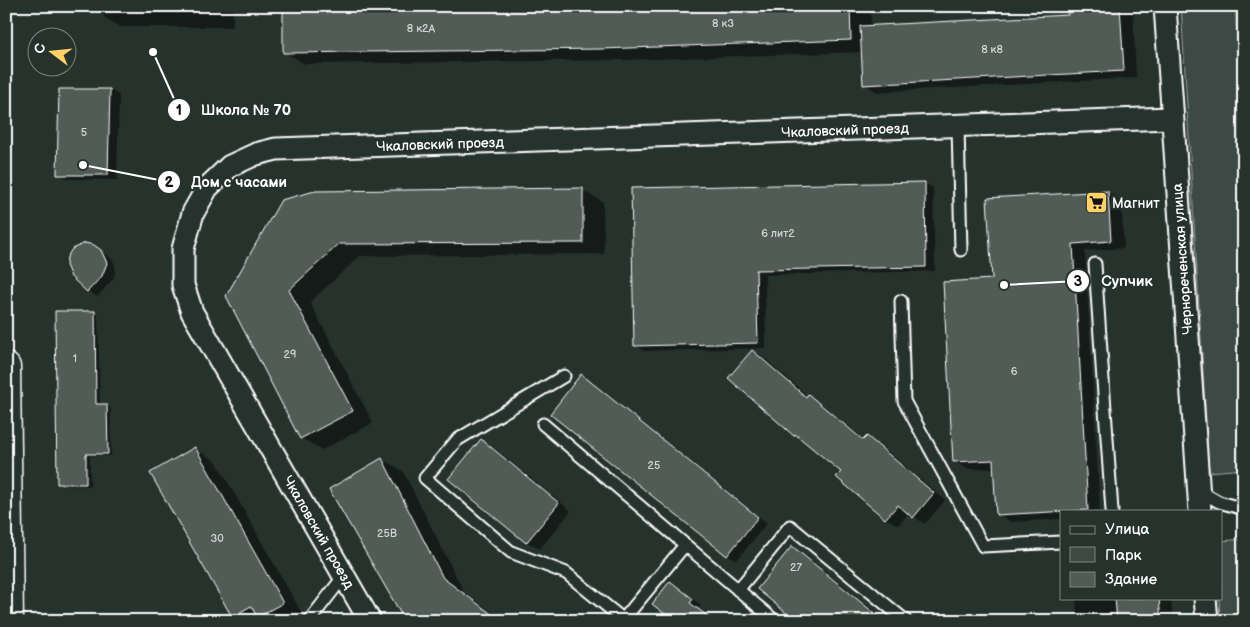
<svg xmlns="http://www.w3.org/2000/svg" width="1250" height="627" viewBox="0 0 1250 627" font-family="'Balsamiq Sans',sans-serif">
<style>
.green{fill:#3e4944;stroke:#9ea4a2}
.shadow{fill:#0007}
.building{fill:#515c57;stroke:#fff}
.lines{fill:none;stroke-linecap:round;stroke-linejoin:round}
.service-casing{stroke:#fff;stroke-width:15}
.minor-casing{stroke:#fff;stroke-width:25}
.primary-casing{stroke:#fff;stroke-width:31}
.service{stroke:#26332d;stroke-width:11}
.minor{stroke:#26332d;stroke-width:21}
.primary{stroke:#26332d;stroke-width:28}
.labels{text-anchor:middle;stroke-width:4.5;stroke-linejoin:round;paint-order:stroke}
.number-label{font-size:11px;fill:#d4d6d5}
.street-label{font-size:14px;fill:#fff;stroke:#26332d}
.poi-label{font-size:14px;fill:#fff;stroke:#26332d;text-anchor:start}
.leader{fill:none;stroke:#fff;stroke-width:2}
.callout-dot{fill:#fff;stroke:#26332d;stroke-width:2}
.mark-label{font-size:15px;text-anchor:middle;font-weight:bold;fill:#111}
.callout-label{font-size:15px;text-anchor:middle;font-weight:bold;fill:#fff;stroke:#26332d;stroke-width:4.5;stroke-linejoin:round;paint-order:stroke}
</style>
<rect width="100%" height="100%" fill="#26332d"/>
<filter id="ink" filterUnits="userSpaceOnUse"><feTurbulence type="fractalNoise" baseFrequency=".02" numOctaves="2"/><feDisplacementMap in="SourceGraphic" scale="10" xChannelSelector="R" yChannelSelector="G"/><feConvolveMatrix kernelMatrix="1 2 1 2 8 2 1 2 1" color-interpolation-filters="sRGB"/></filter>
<g filter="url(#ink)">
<g class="green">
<polygon points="1181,6 1235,6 1244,147 1244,469 1209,472"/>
<polygon points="1244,539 1244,621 1220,621 1219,598 1221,598 1221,541"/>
</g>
<g class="shadow">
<polygon points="104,6 233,6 233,27 120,27 104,17"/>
<polygon points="284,6 870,6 871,26 1069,16 1068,6 1133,6 1136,78 877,92 864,84 862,52 623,60 305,64 284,52"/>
<polygon points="60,90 110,90 119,95 117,180 68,179 58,174"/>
<polygon points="924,183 933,188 935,271 765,275 766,348 644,351 635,345 632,189"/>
<polygon points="582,190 603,202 604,254 360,256 310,302 373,423 322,450 301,438 228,296 282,201"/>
<polygon points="1108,192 1121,200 1124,248 1085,251 1100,511 1061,511 1061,519 1011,522 998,514 995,468 968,469 954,462 994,280"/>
<polygon points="97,248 112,259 115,265 115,273 113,279 97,297 88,291 72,276"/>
<polygon points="94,312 98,315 100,405 107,405 111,408 111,456 90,456 90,486 62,486 58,484"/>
<polygon points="752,351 764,358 808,396 820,403 865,440 867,437 879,444 945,500 925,524 909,513 898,525 886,518 837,477 842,471 805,441 795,435 729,378"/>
<polygon points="581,376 590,381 767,523 737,560 728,555 551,413"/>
<polygon points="481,441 494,448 571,511 540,549 527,542"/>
<polygon points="195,449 216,461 303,615 292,621 241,621 233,616"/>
<polygon points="382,459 403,471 464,592 504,621 406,621"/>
<polygon points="792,547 805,555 886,621 798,621"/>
<polygon points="670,583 701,605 698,609 708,616 704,621"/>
<polygon points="1076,598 1171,598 1173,621 1089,621 1077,614"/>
</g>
<g class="building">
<polygon points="283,6 850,6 851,40 601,49 283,53"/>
<polygon points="1067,6 1120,6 1124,71 863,85 860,26 1068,15"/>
<polygon points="59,89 110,89 108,175 57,175"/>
<polygon points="925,182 926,267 756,270 758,343 634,346 631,188"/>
<polygon points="583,188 583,243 339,244 289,290 353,411 300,439 226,296 281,200 315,191"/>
<polygon points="1108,191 1111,241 1073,244 1088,510 996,515 993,460 953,462 943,282 992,279 987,198"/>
<polygon points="85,243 94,245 101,250 107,263 102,276 87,292 71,277 66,265 67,257 72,249"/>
<polygon points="55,311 95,311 96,404 107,404 108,454 86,454 86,484 57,484"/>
<polygon points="752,350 806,397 808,394 863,440 867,436 934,493 913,518 898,505 885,519 836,477 841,472 795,434 794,436 728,378"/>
<polygon points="581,374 758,517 727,556 550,414"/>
<polygon points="481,439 559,503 526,543 448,479"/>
<polygon points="195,447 283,603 257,617 251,606 232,617 150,473"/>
<polygon points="382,458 443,578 501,621 405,621 329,489"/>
<polygon points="792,546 884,621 796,621 757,589"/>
<polygon points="670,581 693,599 690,603 714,621 674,621 652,604"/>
<polygon points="1115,598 1159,598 1161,621 1117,621"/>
</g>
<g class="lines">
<defs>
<g id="service">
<polyline points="958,126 961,250"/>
<polyline points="1095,264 1112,511"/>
<polyline points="901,301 904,401 983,546 1061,542"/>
<polyline points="564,376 457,440 425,478 511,552 566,573 625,621"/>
<polyline points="543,424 775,621"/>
<polyline points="1198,490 1219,502 1244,509"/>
<polyline points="738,590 790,526 906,621"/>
<polyline points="309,621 344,576"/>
<polyline points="622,621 685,545"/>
</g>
<g id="minor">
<polyline points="1165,6 1200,511"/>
<polyline points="1205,598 1207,621"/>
<polyline points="370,621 192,312 183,285 183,249 193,213 207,188 230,166 256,154 276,149 1172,118"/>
</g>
<polyline id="primary" points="6,367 9,621"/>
</defs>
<use href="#service" class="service-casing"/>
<use href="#minor" class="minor-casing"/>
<use href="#primary" class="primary-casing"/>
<use href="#service" class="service"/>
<use href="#minor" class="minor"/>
<use href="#primary" class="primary"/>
</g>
</g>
<defs>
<symbol id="supermarket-square" viewBox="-11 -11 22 22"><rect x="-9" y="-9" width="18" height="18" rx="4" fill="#ffd166" stroke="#26332d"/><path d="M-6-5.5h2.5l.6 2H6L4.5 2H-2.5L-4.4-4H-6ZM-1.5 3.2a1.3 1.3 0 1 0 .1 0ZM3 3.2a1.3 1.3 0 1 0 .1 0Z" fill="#111"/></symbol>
</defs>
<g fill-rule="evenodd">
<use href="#supermarket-square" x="1084" y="190" width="25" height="25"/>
</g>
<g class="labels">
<g class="number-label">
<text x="723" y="27">8 к3</text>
<text x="421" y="32">8 к2А</text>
<text x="992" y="53">8 к8</text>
<text x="84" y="136">5</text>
<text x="778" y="237">6 лит2</text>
<text x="290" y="358">29</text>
<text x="75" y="362">1</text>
<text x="1014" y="375">6</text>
<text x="654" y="469">25</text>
<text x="387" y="537">25В</text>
<text x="217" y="542">30</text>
<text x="796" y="571">27</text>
</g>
<g class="street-label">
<text transform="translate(845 130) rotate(-2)" y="5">Чкаловский проезд</text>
<text transform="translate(440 144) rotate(-2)" y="5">Чкаловский проезд</text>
<text transform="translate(1182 259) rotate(-94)" y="5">Чернореченская улица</text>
<text transform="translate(319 532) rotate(60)" y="5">Чкаловский проезд</text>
</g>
<g class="poi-label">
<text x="1112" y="208">Магнит</text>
</g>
</g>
<path class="leader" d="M153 52L179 110M83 165L169 182M1004 285L1078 281"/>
<g class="callout-dot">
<circle cx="153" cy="52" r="5"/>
<circle cx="83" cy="165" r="5"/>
<circle cx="1004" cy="285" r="5"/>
<circle cx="179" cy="110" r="12"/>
<circle cx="169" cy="182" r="12"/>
<circle cx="1078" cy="281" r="12"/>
</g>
<g class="mark-label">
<text x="179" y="115">1</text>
<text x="169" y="187">2</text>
<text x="1078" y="286">3</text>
</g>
<g class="callout-label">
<text x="246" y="115">Школа № 70</text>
<text x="239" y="187">Дом с часами</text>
<text x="1127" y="286">Супчик</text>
</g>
<rect width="1250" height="627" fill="none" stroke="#26332d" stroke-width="25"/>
<rect x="12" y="12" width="1225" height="602" fill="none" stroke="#fff" stroke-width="2" filter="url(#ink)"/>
<rect x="1060" y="510" width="162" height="90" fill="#26332d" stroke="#7d8581"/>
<rect x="1070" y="526" width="25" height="8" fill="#26332d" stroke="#7d8581"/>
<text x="1105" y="534" font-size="15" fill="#ffffff">Улица</text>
<rect x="1070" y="547" width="25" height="15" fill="#3e4944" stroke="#7d8581"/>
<text x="1105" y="560" font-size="15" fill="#ffffff">Парк</text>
<rect x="1070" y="572" width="25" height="15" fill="#515c57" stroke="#7d8581"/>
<text x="1105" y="584" font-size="15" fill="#ffffff">Здание</text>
<g transform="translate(52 52) rotate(286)"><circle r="24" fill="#26332d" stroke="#7d8581"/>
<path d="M0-4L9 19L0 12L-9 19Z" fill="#ffd166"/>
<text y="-8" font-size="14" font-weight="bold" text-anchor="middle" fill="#ffffff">С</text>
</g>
</svg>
